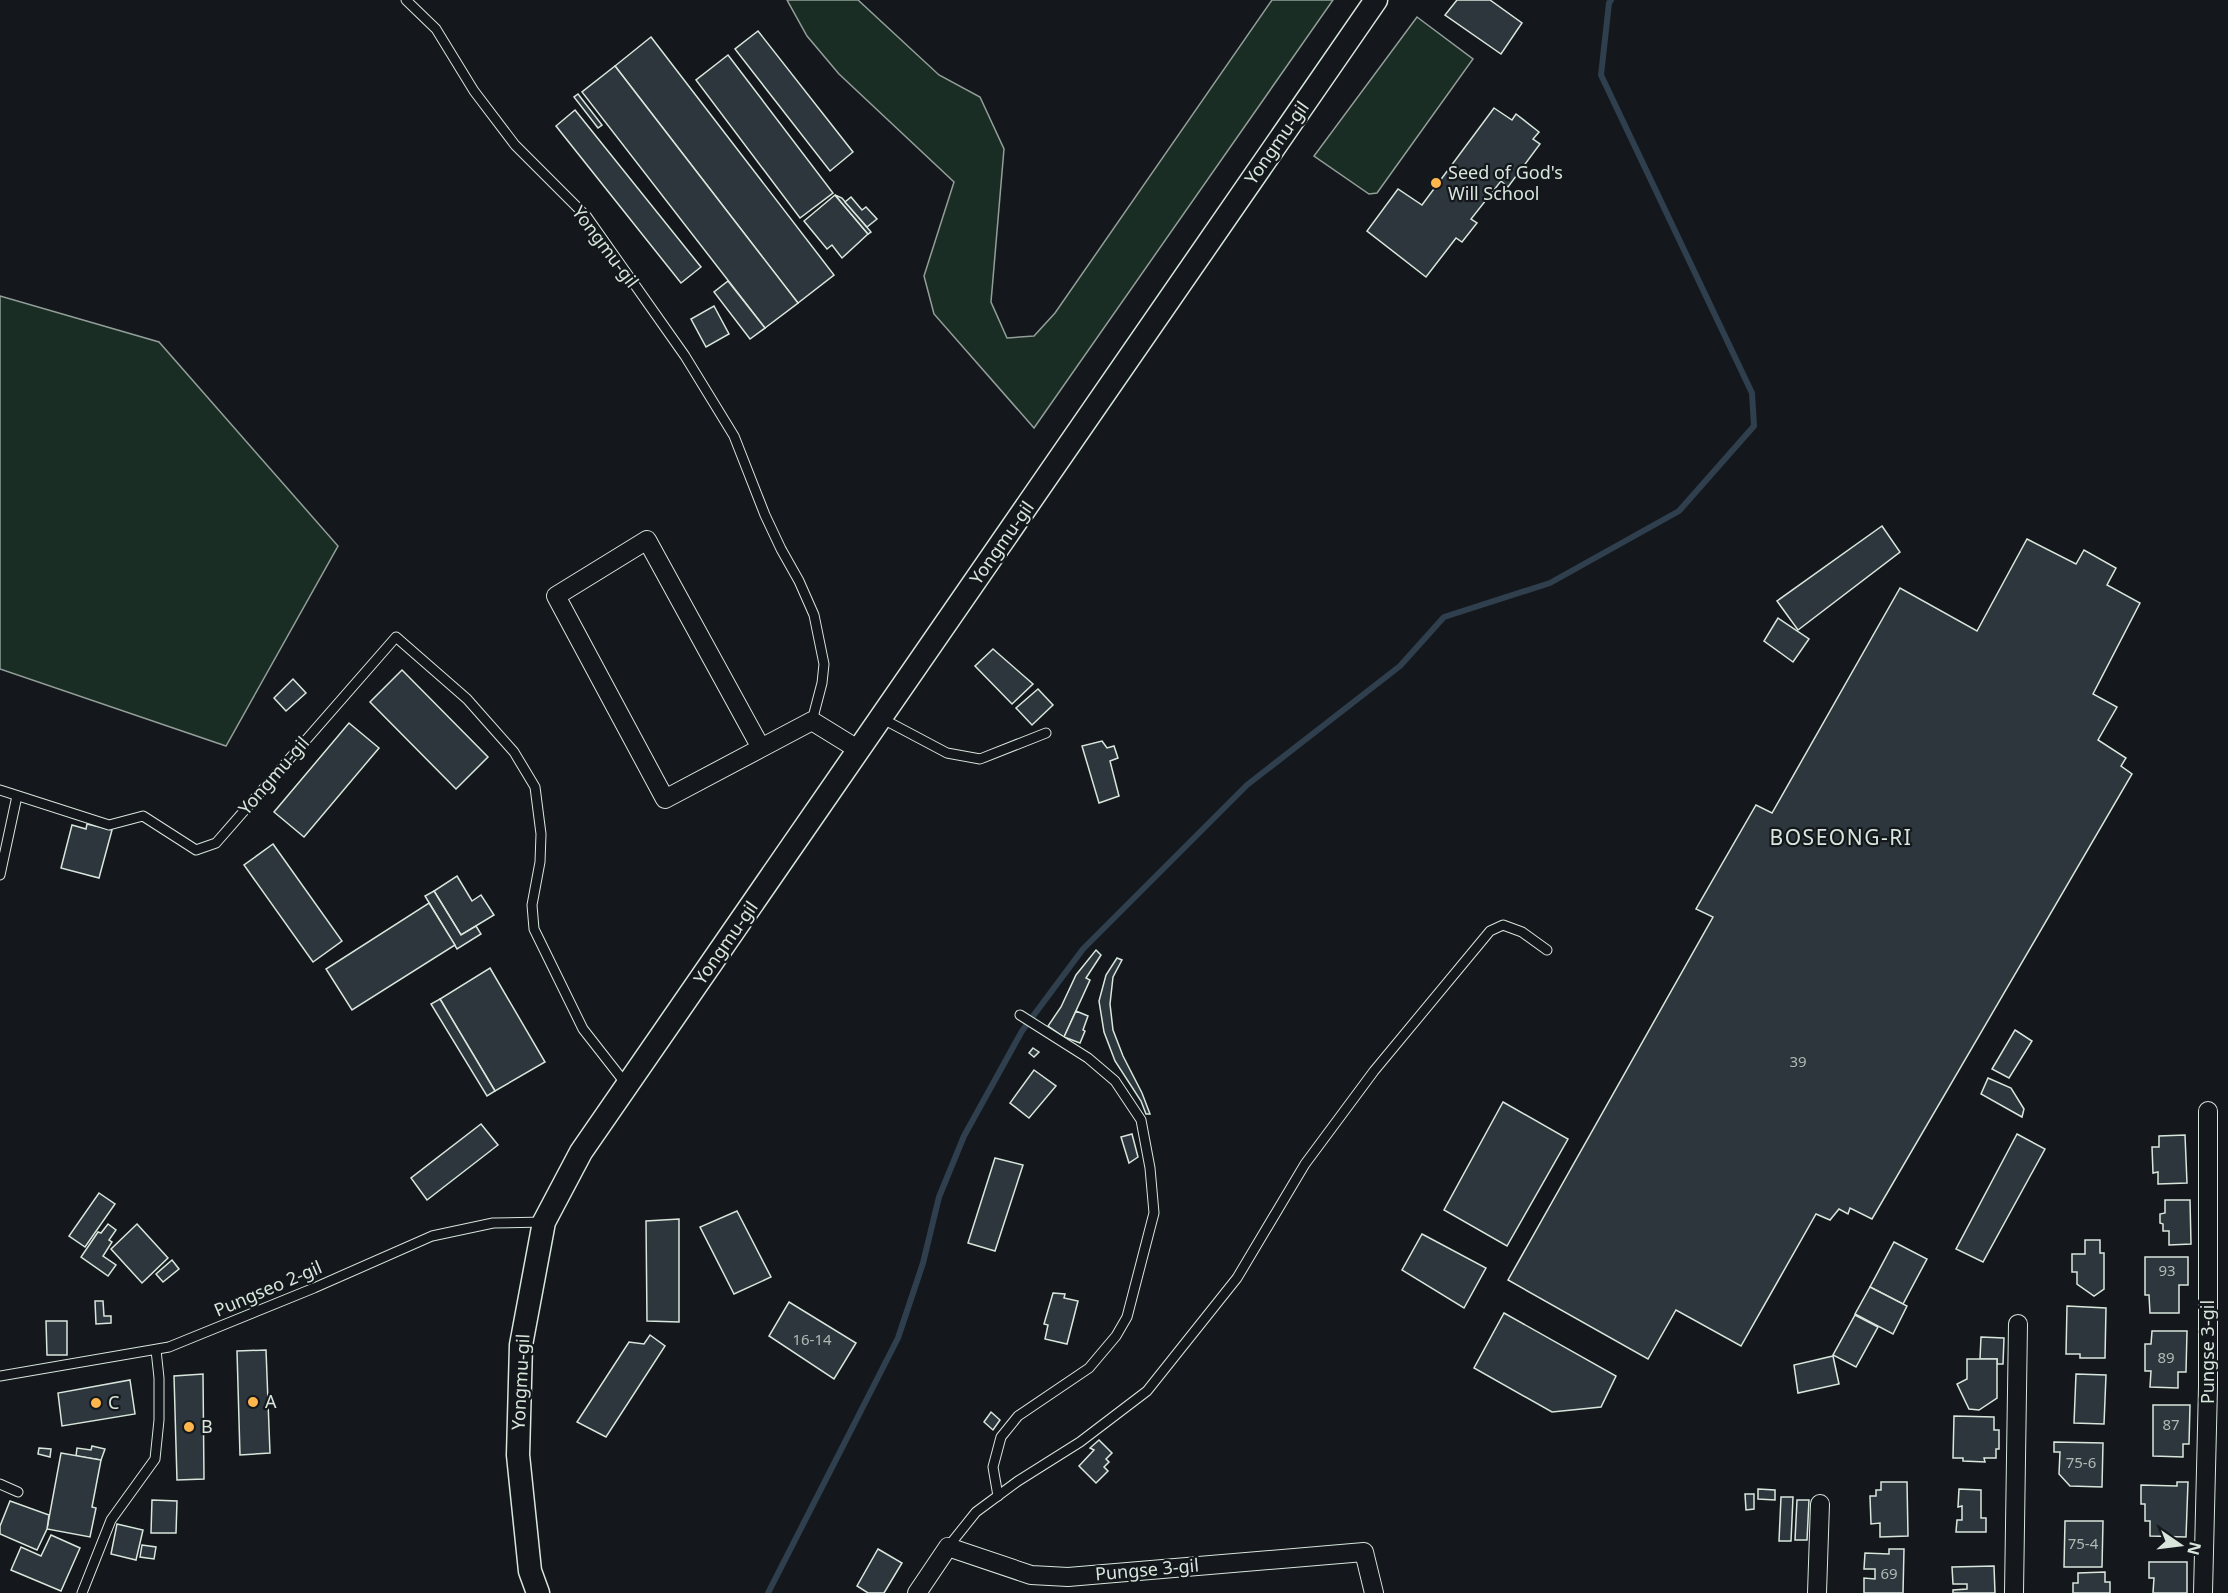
<svg xmlns="http://www.w3.org/2000/svg" width="2228" height="1593" viewBox="0 0 2228 1593" font-family="'Noto Sans',sans-serif">
<style>
.green{fill:#1a2d24;stroke:#939e99;stroke-width:1.5}
.lines{fill:none;stroke-linecap:round;stroke-linejoin:round}
.stream{stroke:#2f3f4d;stroke-width:6}
.building{fill:#2c363c;stroke:#d8e6dc;stroke-width:1.5}
.service-casing{stroke:#d8e6dc;stroke-width:11}
.minor-casing{stroke:#d8e6dc;stroke-width:20}
.tertiary-casing{stroke:#d8e6dc;stroke-width:25}
.service{stroke:#14181c;stroke-width:9}
.minor{stroke:#14181c;stroke-width:18}
.tertiary{stroke:#14181c;stroke-width:22}
.poi-dot{fill:#ffb74d;stroke:#14181c;stroke-width:2}
.labels{text-anchor:middle;stroke-width:4.5;stroke-linejoin:round;paint-order:stroke}
.number-label{font-size:15px;fill:#adbab4}
.street-label{font-size:18px;fill:#d8e6dc;stroke:#14181c}
.poi-label{font-size:18px;fill:#d8e6dc;stroke:#14181c;text-anchor:start}
.quarter-label{font-size:21px;letter-spacing:1.5px;fill:#d8e6dc;stroke:#14181c}
</style>
<rect width="100%" height="100%" fill="#14181c"/>
<g class="green">
<polygon points="787,0 858,0 939,75 980,97 1004,149 991,302 1007,338 1034,336 1055,313 1272,0 1333,0 1034,428 934,314 924,276 954,182 839,74 807,36"/>
<polygon points="1417,17 1473,59 1377,193 1369,194 1314,156"/>
<polygon points="0,296 159,342 338,546 226,746 0,669"/>
</g>
<g class="lines">
<polyline class="stream" points="768,1593 898,1338 923,1263 939,1197 964,1136 1022,1031 1083,949 1247,785 1400,666 1444,617 1550,583 1679,511 1754,426 1752,393 1601,75 1609,3 1611,0"/>
</g>
<g class="building">
<polygon points="1457,0 1490,0 1522,23 1501,54 1445,15"/>
<polygon points="758,31 853,152 830,171 735,49"/>
<polygon points="651,37 834,275 798,303 615,66"/>
<polygon points="728,55 833,193 800,218 696,80"/>
<polygon points="615,66 798,303 765,328 582,92"/>
<polygon points="578,94 602,125 598,128 574,97"/>
<polygon points="1494,108 1512,120 1516,114 1539,132 1533,139 1540,144 1508,187 1501,181 1471,219 1477,223 1462,242 1456,238 1426,277 1367,231 1398,189 1422,205"/>
<polygon points="575,110 701,267 681,283 556,126"/>
<polygon points="835,195 868,234 842,258 832,245 827,249 804,221"/>
<polygon points="835,195 842,198 871,232 868,234"/>
<polygon points="851,197 862,210 866,207 877,219 867,227 845,202"/>
<polygon points="728,281 765,328 750,339 714,292"/>
<polygon points="714,306 729,334 706,347 691,319"/>
<polygon points="1882,526 1900,552 1798,630 1777,601"/>
<polygon points="2027,539 2076,564 2084,550 2116,568 2107,585 2140,603 2093,694 2117,707 2098,740 2126,758 2121,766 2132,774 1872,1219 1850,1208 1848,1214 1839,1209 1830,1220 1816,1214 1741,1346 1676,1310 1648,1359 1508,1280 1713,917 1696,909 1756,805 1772,813 1900,588 1977,631"/>
<polygon points="1778,618 1809,639 1793,662 1764,641"/>
<polygon points="993,649 1033,684 1012,704 975,666"/>
<polygon points="402,670 488,757 456,789 370,702"/>
<polygon points="293,679 306,693 286,711 274,698"/>
<polygon points="1038,689 1053,705 1032,725 1016,708"/>
<polygon points="349,723 379,748 304,837 274,812"/>
<polygon points="1102,741 1107,748 1114,746 1118,758 1110,761 1119,796 1099,803 1082,746"/>
<polygon points="87,824 112,830 99,878 61,868 72,825 86,829"/>
<polygon points="273,844 342,941 313,962 244,865"/>
<polygon points="457,876 472,901 481,895 494,915 461,935 434,891"/>
<polygon points="434,891 461,935 476,926 481,934 457,949 425,896"/>
<polygon points="429,903 455,945 352,1010 326,969"/>
<polygon points="1096,950 1101,955 1086,978 1090,980 1064,1037 1048,1026 1061,1007 1076,975"/>
<polygon points="1117,958 1122,960 1113,977 1110,1004 1113,1030 1123,1056 1142,1093 1150,1114 1146,1114 1141,1101 1115,1061 1104,1032 1099,1001 1106,975"/>
<polygon points="490,968 545,1062 495,1091 440,999"/>
<polygon points="440,999 495,1091 487,1096 431,1004"/>
<polygon points="1076,1011 1088,1016 1083,1030 1085,1031 1080,1043 1064,1037"/>
<polygon points="2015,1030 2032,1041 2009,1078 1992,1069"/>
<polygon points="1033,1048 1039,1052 1034,1057 1029,1053"/>
<polygon points="1034,1070 1056,1086 1029,1118 1010,1103"/>
<polygon points="1988,1078 2011,1088 2024,1109 2022,1117 1981,1094"/>
<polygon points="1503,1102 1568,1139 1507,1246 1444,1210"/>
<polygon points="481,1124 498,1145 427,1200 411,1178"/>
<polygon points="1132,1134 1138,1157 1129,1163 1121,1137"/>
<polygon points="2017,1134 2045,1149 1983,1262 1956,1249"/>
<polygon points="2185,1135 2187,1183 2158,1184 2158,1172 2153,1173 2152,1147 2159,1147 2159,1136"/>
<polygon points="995,1158 1023,1165 995,1251 968,1243"/>
<polygon points="99,1193 115,1204 85,1247 69,1236"/>
<polygon points="2165,1200 2190,1200 2191,1244 2169,1245 2169,1231 2163,1231 2163,1224 2160,1223 2160,1214 2165,1213"/>
<polygon points="737,1211 771,1277 734,1294 700,1227"/>
<polygon points="679,1219 679,1322 647,1321 646,1221"/>
<polygon points="108,1224 116,1230 109,1240 112,1242 103,1256 116,1265 108,1276 81,1257 98,1232 101,1233"/>
<polygon points="137,1224 168,1258 142,1283 111,1249"/>
<polygon points="1422,1234 1486,1268 1464,1308 1402,1270"/>
<polygon points="2085,1240 2100,1240 2100,1253 2104,1253 2104,1289 2094,1296 2077,1284 2077,1272 2072,1272 2072,1254 2085,1254"/>
<polygon points="1894,1242 1927,1259 1903,1304 1870,1287"/>
<polygon points="2145,1257 2188,1257 2188,1285 2179,1285 2179,1313 2150,1313 2149,1295 2145,1295"/>
<polygon points="172,1260 179,1269 163,1282 156,1274"/>
<polygon points="1870,1287 1907,1306 1893,1334 1855,1314"/>
<polygon points="1053,1293 1065,1294 1064,1298 1078,1301 1067,1344 1045,1339 1048,1325 1044,1324"/>
<polygon points="95,1301 103,1301 104,1316 111,1316 111,1323 96,1324"/>
<polygon points="789,1302 856,1343 834,1379 769,1336"/>
<polygon points="2067,1306 2106,1308 2105,1358 2080,1358 2080,1354 2066,1354"/>
<polygon points="1504,1313 1616,1376 1601,1407 1552,1412 1474,1368"/>
<polygon points="1855,1315 1878,1327 1856,1367 1833,1355"/>
<polygon points="46,1321 67,1321 67,1355 47,1355"/>
<polygon points="2152,1331 2187,1331 2186,1372 2178,1372 2178,1388 2150,1387 2151,1371 2145,1371 2145,1344 2151,1344"/>
<polygon points="650,1335 665,1346 606,1437 577,1422 629,1342 644,1344"/>
<polygon points="1981,1337 2004,1338 2003,1364 1997,1364 1997,1359 1980,1359"/>
<polygon points="266,1350 270,1453 240,1455 237,1351"/>
<polygon points="1833,1356 1839,1384 1798,1393 1794,1365"/>
<polygon points="1967,1359 1997,1359 1997,1398 1979,1410 1969,1409 1957,1384 1967,1379"/>
<polygon points="203,1374 204,1479 177,1480 174,1376"/>
<polygon points="2076,1374 2106,1375 2104,1424 2074,1423"/>
<polygon points="130,1380 135,1414 62,1426 58,1393"/>
<polygon points="2153,1405 2190,1405 2189,1444 2183,1444 2183,1457 2153,1456"/>
<polygon points="991,1412 1000,1420 993,1430 984,1422"/>
<polygon points="1954,1416 1994,1417 1994,1430 1999,1430 1999,1449 1996,1449 1996,1458 1984,1458 1985,1462 1963,1461 1963,1458 1953,1458"/>
<polygon points="1099,1440 1112,1453 1106,1459 1109,1462 1104,1467 1108,1471 1096,1483 1079,1466 1094,1450 1090,1448"/>
<polygon points="2054,1442 2103,1443 2102,1487 2070,1486 2059,1474 2060,1452 2054,1452"/>
<polygon points="92,1446 105,1449 101,1460 76,1456 77,1448 91,1450"/>
<polygon points="39,1448 51,1449 50,1457 38,1454"/>
<polygon points="61,1453 101,1460 92,1507 96,1508 90,1537 47,1529"/>
<polygon points="1881,1482 1907,1482 1908,1536 1880,1537 1880,1523 1871,1524 1870,1496 1876,1496 1876,1490 1881,1490"/>
<polygon points="2177,1482 2188,1482 2186,1537 2150,1536 2150,1521 2145,1521 2145,1504 2141,1504 2141,1485 2177,1486"/>
<polygon points="1758,1489 1775,1490 1775,1500 1758,1499"/>
<polygon points="1959,1489 1981,1490 1981,1518 1986,1518 1986,1532 1956,1532 1957,1520 1962,1520 1962,1506 1958,1507"/>
<polygon points="1745,1494 1754,1494 1754,1509 1746,1510"/>
<polygon points="1781,1497 1793,1497 1791,1541 1779,1541"/>
<polygon points="152,1500 177,1501 176,1533 151,1533"/>
<polygon points="1797,1500 1809,1500 1807,1540 1795,1540"/>
<polygon points="10,1501 49,1515 47,1529 37,1550 0,1534 0,1526"/>
<polygon points="2065,1521 2103,1521 2102,1567 2064,1567"/>
<polygon points="117,1524 143,1530 136,1560 111,1554"/>
<polygon points="51,1535 80,1548 61,1591 11,1570 21,1547 41,1556"/>
<polygon points="142,1545 156,1547 154,1559 140,1557"/>
<polygon points="878,1549 902,1563 884,1593 868,1593 857,1586"/>
<polygon points="1889,1549 1904,1549 1903,1593 1864,1593 1864,1578 1875,1579 1875,1569 1864,1569 1865,1553 1889,1554"/>
<polygon points="2149,1562 2187,1562 2187,1593 2153,1593 2154,1578 2149,1578"/>
<polygon points="1994,1566 1995,1593 1953,1593 1953,1590 1967,1589 1967,1584 1953,1584 1952,1567"/>
<polygon points="2105,1572 2105,1582 2110,1582 2110,1593 2073,1593 2073,1583 2078,1583 2078,1573"/>
</g>
<g class="lines">
<defs>
<g id="service">
<polyline points="406,0 436,29 474,91 515,145 587,217 685,356 734,436 765,515 781,549 799,581 814,615 824,664 822,683 812,721"/>
<polyline points="881,718 947,753 980,759 1046,733"/>
<polyline points="0,790 109,825 143,816 196,850 216,843 396,637 467,699 514,752 535,787 541,834 540,862 532,905 534,929 583,1029 626,1084"/>
<polyline points="0,875 17,796"/>
<polyline points="0,1376 169,1347 314,1288 432,1236 493,1223 544,1222"/>
<polyline points="0,1484 18,1492"/>
<polyline points="998,1496 993,1467 1001,1437 1018,1416 1089,1368 1116,1336 1127,1317 1154,1213 1150,1168 1141,1120 1115,1081 1088,1058 1020,1015"/>
<polyline points="948,1547 976,1512 1018,1481 1080,1442 1147,1391 1237,1278 1305,1164 1374,1071 1490,931 1503,925 1522,932 1547,950"/>
<polyline points="82,1593 111,1520 155,1459 159,1420 159,1378 156,1350"/>
</g>
<g id="minor">
<polyline points="761,748 647,540 556,596 665,799 812,721 859,750"/>
<polyline points="917,1593 948,1547 1031,1575 1068,1577 1364,1552 1374,1593"/>
<polyline points="1817,1593 1820,1504"/>
<polyline points="2014,1593 2018,1324"/>
<polyline points="2203,1593 2208,1387 2208,1111"/>
</g>
<polyline id="tertiary" points="538,1593 530,1571 518,1455 521,1345 544,1222 581,1152 1376,0"/>
</defs>
<use href="#service" class="service-casing"/>
<use href="#minor" class="minor-casing"/>
<use href="#tertiary" class="tertiary-casing"/>
<use href="#service" class="service"/>
<use href="#minor" class="minor"/>
<use href="#tertiary" class="tertiary"/>
</g>
<g class="poi-dot">
<circle cx="1436" cy="183" r="6"/>
<circle cx="253" cy="1402" r="6"/>
<circle cx="96" cy="1403" r="6"/>
<circle cx="189" cy="1427" r="6"/>
</g>
<g class="labels">
<g class="number-label">
<text x="1798" y="1067">39</text>
<text x="2167" y="1276">93</text>
<text x="812" y="1345">16-14</text>
<text x="2166" y="1363">89</text>
<text x="2171" y="1430">87</text>
<text x="2081" y="1468">75-6</text>
<text x="2083" y="1549">75-4</text>
<text x="1889" y="1579">69</text>
</g>
<g class="street-label">
<text transform="translate(1277 143) rotate(-55)" y="6">Yongmu-gil</text>
<text transform="translate(605 247) rotate(53)" y="6">Yongmu-gil</text>
<text transform="translate(1002 543) rotate(-55)" y="6">Yongmu-gil</text>
<text transform="translate(274 776) rotate(-49)" y="6">Yongmu-gil</text>
<text transform="translate(726 943) rotate(-55)" y="6">Yongmu-gil</text>
<text transform="translate(268 1289) rotate(-23)" y="6">Pungseo 2-gil</text>
<text transform="translate(2208 1352) rotate(-90)" y="6">Pungse 3-gil</text>
<text transform="translate(521 1382) rotate(-87)" y="6">Yongmu-gil</text>
<text transform="translate(1147 1570) rotate(-5)" y="6">Pungse 3-gil</text>
</g>
<g class="poi-label">
<text x="1448" y="179">Seed of God's<tspan x="1448" dy="21">Will School</tspan></text>
<text x="265" y="1408">A</text>
<text x="108" y="1409">C</text>
<text x="201" y="1433">B</text>
</g>
<g class="quarter-label">
<text x="1841" y="845">BOSEONG-RI</text>
</g>
</g>
<g transform="translate(2180 1545) rotate(104)" stroke="#14181c" stroke-width="4.5" paint-order="stroke">
<path d="M0-4.5L10 22L0 15L-10 22Z" fill="#d8e6dc"/>
<text y="-9" font-size="16" font-weight="bold" text-anchor="middle" fill="#d8e6dc">N</text>
</g>
</svg>
